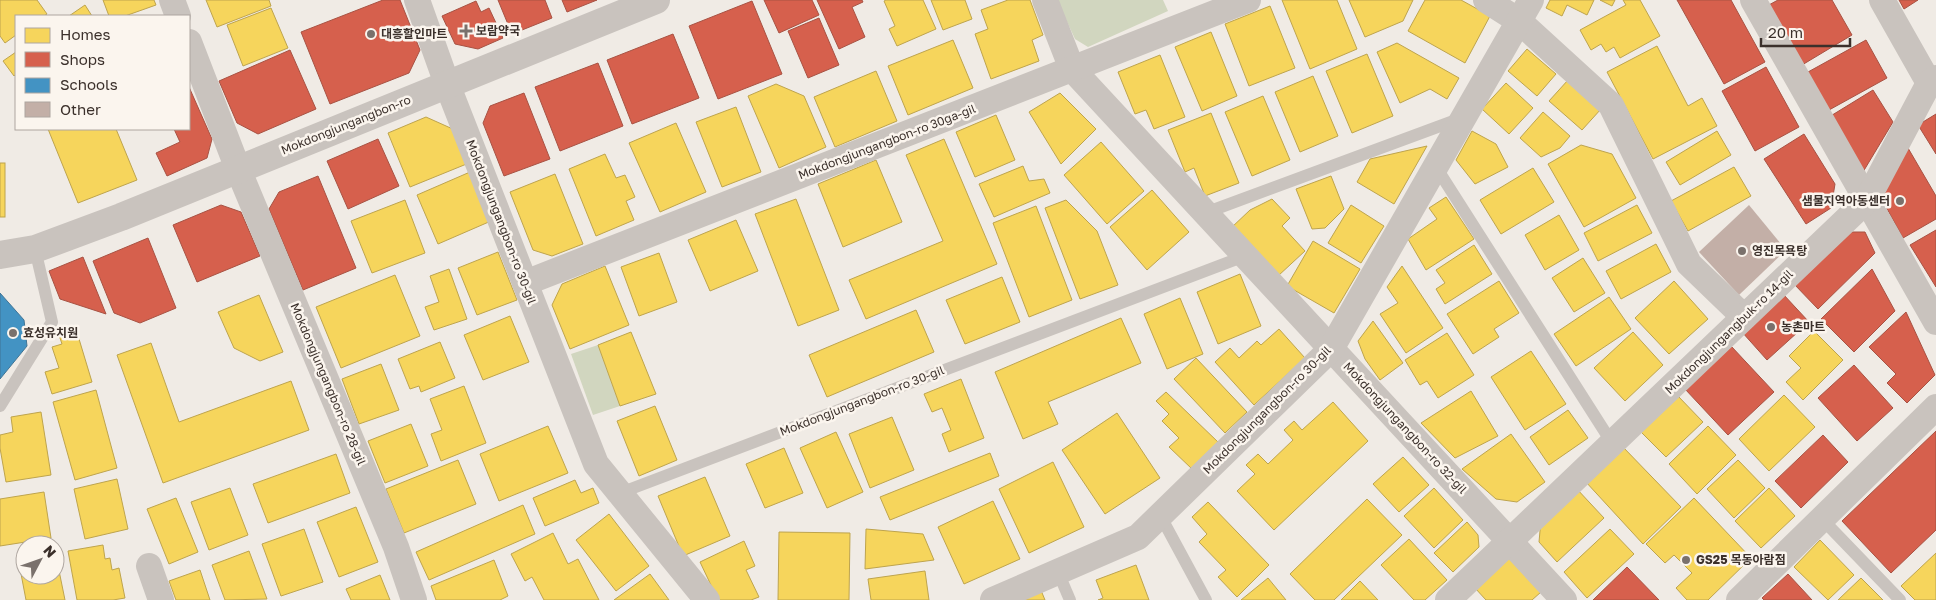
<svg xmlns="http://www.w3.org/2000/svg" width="1936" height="600" viewBox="0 0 1936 600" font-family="'Golos Text','Noto Sans KR',sans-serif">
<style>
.green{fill:#d1d6bf}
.homes{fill:#f6d55c;stroke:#bea44d}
.shops{fill:#d6604d;stroke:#a85243}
.schools{fill:#4393c3;stroke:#417595}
.building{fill:#c3afa7}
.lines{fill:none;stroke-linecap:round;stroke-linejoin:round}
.service{stroke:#c9c3be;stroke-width:12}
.minor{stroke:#c9c3be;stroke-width:26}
.tertiary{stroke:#c9c3be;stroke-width:28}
.poi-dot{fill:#7a716c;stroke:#fbf5ee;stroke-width:2}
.labels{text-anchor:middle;stroke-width:5;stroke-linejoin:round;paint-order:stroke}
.poi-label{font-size:12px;font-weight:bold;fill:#3b302b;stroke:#fbf5ee;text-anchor:start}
.street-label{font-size:12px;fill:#3b302b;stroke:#fbf5ee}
</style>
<rect width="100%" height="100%" fill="#f0ebe5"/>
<g class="green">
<polygon points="1057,0 1163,0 1168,11 1088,47 1075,39"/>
<polygon points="598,345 620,406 593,415 571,354"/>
</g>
<g class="homes">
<polygon points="0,0 37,0 47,14 44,16 16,16 16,35 5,43 0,36"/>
<polygon points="103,0 154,0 156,5 125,16 109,16"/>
<polygon points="206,0 269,0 271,6 217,27"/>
<polygon points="886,0 923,0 936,29 897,46 889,29 895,26 884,1"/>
<polygon points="931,0 965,0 972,19 943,30"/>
<polygon points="1008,0 1030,0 1043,35 1032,40 1039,61 991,79 975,34 988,29 981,10"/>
<polygon points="1282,0 1337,0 1357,49 1310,69"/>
<polygon points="1349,0 1413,0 1403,21 1365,37"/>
<polygon points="1425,0 1461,0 1490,16 1465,63 1408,31"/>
<polygon points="1550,0 1594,0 1587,15 1567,5 1562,16 1546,8"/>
<polygon points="1600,0 1615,0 1612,6"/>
<polygon points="1623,0 1640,0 1660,36 1620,58 1614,47 1606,52 1601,44 1591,50 1580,30 1626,5"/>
<polygon points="85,5 92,16 69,16"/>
<polygon points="1270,6 1295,68 1249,86 1225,24"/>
<polygon points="271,8 288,48 243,66 227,25"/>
<polygon points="1211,32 1237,96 1202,111 1175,47"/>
<polygon points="953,40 973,88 908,115 888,66"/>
<polygon points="1397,43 1459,78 1447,99 1430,89 1400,103 1377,52"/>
<polygon points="1657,46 1688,106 1702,98 1717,126 1653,159 1607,72"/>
<polygon points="1527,49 1556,74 1537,96 1508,71"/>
<polygon points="16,52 16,74 14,76 3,61"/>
<polygon points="1367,54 1393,116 1352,133 1326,71"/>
<polygon points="1160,55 1185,117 1154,129 1146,110 1135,114 1118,72"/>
<polygon points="876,71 897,121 835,147 814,97"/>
<polygon points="1313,76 1338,136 1300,152 1275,92"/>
<polygon points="1568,80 1601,109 1582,130 1549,101"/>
<polygon points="1506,83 1533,108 1509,134 1482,109"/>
<polygon points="776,84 804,96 826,147 779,168 748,96"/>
<polygon points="1060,93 1096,129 1061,164 1029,112"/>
<polygon points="1263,96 1290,160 1252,176 1225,112"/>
<polygon points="736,107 761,172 722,187 696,122"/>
<polygon points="1543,112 1570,136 1560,148 1541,157 1520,138"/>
<polygon points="1211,113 1239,183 1205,196 1194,168 1185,172 1168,130"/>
<polygon points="996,115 1015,160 975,177 956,132"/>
<polygon points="426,117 455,130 469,163 410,187 388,133"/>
<polygon points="676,123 706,192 660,212 629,143"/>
<polygon points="48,129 116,129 137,180 78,203"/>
<polygon points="1472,131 1496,144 1508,167 1475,184 1456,160"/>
<polygon points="1717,131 1731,155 1680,185 1666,162"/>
<polygon points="944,139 997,264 866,319 849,280 943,241 906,155"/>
<polygon points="1101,142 1144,191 1107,224 1064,175"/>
<polygon points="1581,145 1612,154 1636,198 1584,227 1548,164"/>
<polygon points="1427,146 1394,204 1357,182 1370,159"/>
<polygon points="605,154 616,178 625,175 635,197 626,201 634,220 596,236 569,169"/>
<polygon points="876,160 902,222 843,247 818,184"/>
<rect x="0" y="163" width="5" height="54"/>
<polygon points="1023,166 1029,181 1044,179 1050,193 994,217 979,184"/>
<polygon points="1734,167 1751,196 1688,231 1671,201"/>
<polygon points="1533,168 1554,202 1501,234 1480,200"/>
<polygon points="470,172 491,221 438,244 417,195"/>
<polygon points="555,174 583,244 552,256 533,250 510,192"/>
<polygon points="1331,176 1344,209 1325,228 1312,229 1296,189"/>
<polygon points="1152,190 1189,232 1147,270 1110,227"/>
<polygon points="1446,197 1474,239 1426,270 1408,239 1437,219 1429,208"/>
<polygon points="796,199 839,310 798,326 755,214"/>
<polygon points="1272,199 1290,218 1282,226 1305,251 1278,276 1231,228 1250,210"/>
<polygon points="405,200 425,253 372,273 351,221"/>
<polygon points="1066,200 1097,231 1118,285 1080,299 1045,208"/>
<polygon points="1351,205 1384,226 1361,263 1328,243"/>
<polygon points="1637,205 1652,233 1598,261 1584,233"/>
<polygon points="1036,206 1072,300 1029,317 993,223"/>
<polygon points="1559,215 1579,250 1545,270 1525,235"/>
<polygon points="736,220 758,271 710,291 688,240"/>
<polygon points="1313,241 1360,269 1334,313 1287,286"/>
<polygon points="1656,244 1671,272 1621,299 1606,271"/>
<polygon points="1474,245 1492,274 1445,304 1436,289 1445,283 1436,270"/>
<polygon points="498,252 517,300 477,315 458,268"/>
<polygon points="659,253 677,302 639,316 621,267"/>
<polygon points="1583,258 1605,293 1574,312 1552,278"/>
<polygon points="605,266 629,325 570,349 552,305 562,284"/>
<polygon points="1402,266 1443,328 1406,353 1380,314 1398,303 1387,287"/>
<polygon points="449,269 467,319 434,330 425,307 439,302 430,276"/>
<polygon points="1240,274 1261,326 1218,344 1197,292"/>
<polygon points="395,275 420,336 341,368 316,307"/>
<polygon points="1002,277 1020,322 965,344 946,300"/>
<polygon points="1499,281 1519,313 1494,329 1499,337 1473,354 1447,314"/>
<polygon points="1674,281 1708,319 1669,354 1635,318"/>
<polygon points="259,295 283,352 260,361 234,348 218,312"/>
<polygon points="1609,297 1631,329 1576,366 1554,334"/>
<polygon points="1180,298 1203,354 1167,369 1144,314"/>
<polygon points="916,310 934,352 827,397 809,355"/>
<polygon points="510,316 529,362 483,380 464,335"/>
<polygon points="1121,318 1141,363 1048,402 1058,424 1023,439 995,372"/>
<polygon points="1373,321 1403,363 1380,380 1365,359 1358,341"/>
<polygon points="76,329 92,382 52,394 45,372 59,368 52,347 62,344 59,335"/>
<polygon points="1279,329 1305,358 1254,405 1215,362 1230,348 1239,358 1257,341 1261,345"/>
<polygon points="1814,331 1843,360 1803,400 1786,382 1801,368 1789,356"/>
<polygon points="631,332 656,394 620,406 598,345"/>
<polygon points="1633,332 1663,365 1625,401 1594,368"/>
<polygon points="1447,333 1474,375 1438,398 1427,381 1420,385 1405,360"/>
<polygon points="440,342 455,378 421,392 419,386 410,389 398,359"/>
<polygon points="151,343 179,422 291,381 309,430 163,483 117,355"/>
<polygon points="1531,351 1566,404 1525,430 1491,377"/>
<polygon points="1196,358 1247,412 1225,433 1174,379"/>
<polygon points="381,364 399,410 359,424 342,379"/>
<polygon points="961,379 984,438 949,452 942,434 951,430 942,408 932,412 924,394"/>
<polygon points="464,386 486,443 441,461 431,434 442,430 430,399"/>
<polygon points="96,390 117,468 75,480 53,402"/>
<polygon points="1471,391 1498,436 1455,458 1421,423"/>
<polygon points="1166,392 1218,442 1192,469 1169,447 1179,438 1162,421 1169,414 1156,401"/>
<polygon points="1677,395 1703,422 1666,457 1640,431"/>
<polygon points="1784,395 1815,427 1769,471 1739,439"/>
<polygon points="1333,402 1368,441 1274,530 1237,491 1255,474 1246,465 1258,454 1268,464 1293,440 1284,430 1294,421 1302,430"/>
<polygon points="655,406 677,460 639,476 617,421"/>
<polygon points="1568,410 1588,438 1549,465 1530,437"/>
<polygon points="41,412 51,475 6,482 0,448 0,435 13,432 11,417"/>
<polygon points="1117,413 1160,478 1105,514 1062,450"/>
<polygon points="892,417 914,470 870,488 849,434"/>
<polygon points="411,424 428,466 385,483 368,441"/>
<polygon points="548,426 568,473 499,501 480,454"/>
<polygon points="1708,426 1736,455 1697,494 1669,464"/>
<polygon points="836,432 863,492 827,508 800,448"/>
<polygon points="1511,434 1545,482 1517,502 1496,499 1462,469"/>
<polygon points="1622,446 1681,507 1643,544 1585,481"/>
<polygon points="784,448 803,493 765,508 746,464"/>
<polygon points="990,453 999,476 890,520 880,497"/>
<polygon points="336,454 350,493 268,523 253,484"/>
<polygon points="1403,457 1429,485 1399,512 1373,484"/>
<polygon points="458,460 476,504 404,533 386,489"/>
<polygon points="1738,460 1765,488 1734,518 1707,489"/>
<polygon points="1053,462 1084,527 1029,553 999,489"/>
<polygon points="705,477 730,536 683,556 658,496"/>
<polygon points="117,479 128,529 85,539 74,489"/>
<polygon points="575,480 581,493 593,488 599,503 545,526 533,498"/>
<polygon points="230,488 248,535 209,550 191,502"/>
<polygon points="1434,488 1463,520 1434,548 1404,516"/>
<polygon points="1576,488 1604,518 1557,562 1539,542 1541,520"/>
<polygon points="1769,488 1795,516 1761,548 1735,521"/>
<polygon points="44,492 51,538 0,546 0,499"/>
<polygon points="176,498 198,552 169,564 147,509"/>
<polygon points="1694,498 1751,558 1708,600 1687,600 1676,588 1692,573 1674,555 1665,563 1646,544"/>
<polygon points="1367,499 1402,535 1334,600 1315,600 1290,574"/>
<polygon points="993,501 1020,559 964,584 938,527"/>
<polygon points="1208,502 1269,565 1237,597 1218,577 1226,570 1199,542 1207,534 1192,517"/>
<polygon points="523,505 535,534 429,580 416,552"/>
<polygon points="356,507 378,562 339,577 317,522"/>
<polygon points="609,514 649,566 616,591 576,540"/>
<polygon points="1467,522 1478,535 1479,547 1453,572 1434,553"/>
<polygon points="304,529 323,582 281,596 262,544"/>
<polygon points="866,529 923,534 934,560 865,569"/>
<polygon points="1610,529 1634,554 1587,598 1564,572"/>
<polygon points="779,532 850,533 849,600 778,600"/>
<polygon points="553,533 568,564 578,559 599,600 544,600 532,577 525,581 511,554"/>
<polygon points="1409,539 1447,580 1425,600 1414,600 1381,565"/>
<polygon points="1820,540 1854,575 1828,600 1794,567"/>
<polygon points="744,541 755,566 746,570 759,597 751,600 718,600 700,562"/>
<polygon points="103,545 105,559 110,558 112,570 119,568 125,598 113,600 77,600 68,551"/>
<polygon points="55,551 65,600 26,600 18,558 25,557 25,575 55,575"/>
<polygon points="249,551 267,599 225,600 212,565"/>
<polygon points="1936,553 1936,600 1915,600 1901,586"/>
<polygon points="1509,558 1541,592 1532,600 1486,600 1475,588"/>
<polygon points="494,560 508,596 500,600 436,600 431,586"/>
<polygon points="1136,565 1149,600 1098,600 1103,598 1096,580"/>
<polygon points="200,570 210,600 176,600 169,581"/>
<polygon points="925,571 929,600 871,600 868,579"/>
<polygon points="650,574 669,600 614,600"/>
<polygon points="380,575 390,600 351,600 346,589"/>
<polygon points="1268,578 1286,600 1241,600"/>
<polygon points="1861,578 1883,600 1838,600"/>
<polygon points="1360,581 1378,600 1341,600"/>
<polygon points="1040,588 1045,600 1013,600"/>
</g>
<g class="shops">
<polygon points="383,0 400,0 420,50 409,73 330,104 301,32"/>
<polygon points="498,0 545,0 552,18 512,34"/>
<polygon points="562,0 597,0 567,12"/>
<polygon points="764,0 812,0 819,15 779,33"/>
<polygon points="817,0 862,0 863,2 852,7 865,37 839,49"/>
<polygon points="1677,0 1731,0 1765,62 1724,84"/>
<polygon points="1778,0 1832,0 1852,35 1802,65 1767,6"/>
<polygon points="1899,0 1918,0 1904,9"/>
<polygon points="476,1 481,12 489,8 503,38 478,49 455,44 442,16"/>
<polygon points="752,1 782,74 718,99 689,26"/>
<polygon points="819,18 839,65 808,78 788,31"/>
<polygon points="673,34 699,98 632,124 607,60"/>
<polygon points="1866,40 1887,78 1829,110 1808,72"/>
<polygon points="290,50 316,109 258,134 237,123 219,81"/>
<polygon points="598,63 623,126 560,151 535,87"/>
<polygon points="1766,67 1799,127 1755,151 1722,91"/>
<polygon points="189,87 212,139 207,158 167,176 156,153 180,142 174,129 189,129"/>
<polygon points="1873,90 1893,122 1863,172 1829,117"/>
<polygon points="524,93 550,159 504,176 483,123 490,106"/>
<polygon points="1936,114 1936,154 1918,125"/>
<polygon points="1804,134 1835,184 1831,208 1806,224 1764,159"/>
<polygon points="378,139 399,186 348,209 327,161"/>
<polygon points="1908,148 1936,196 1936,219 1903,238 1880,196"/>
<polygon points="318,176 356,268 303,290 269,209 279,192"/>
<polygon points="221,205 241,212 260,256 197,282 173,225"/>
<polygon points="1936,230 1936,287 1910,245"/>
<polygon points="1848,232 1865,232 1875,253 1818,309 1794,284"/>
<polygon points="148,238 176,308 140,323 114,313 93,261"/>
<polygon points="83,257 106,314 60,299 49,271"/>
<polygon points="1872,269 1895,311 1854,352 1821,319"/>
<polygon points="1783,294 1809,322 1767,360 1742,332"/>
<polygon points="1906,312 1935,375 1907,403 1887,383 1896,374 1869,347"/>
<polygon points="1731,346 1774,392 1728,435 1685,389"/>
<polygon points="1854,365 1893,408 1857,441 1818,398"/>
<polygon points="1936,431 1936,530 1891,573 1842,521"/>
<polygon points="1823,435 1848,462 1801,508 1775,481"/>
<polygon points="1627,567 1659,600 1593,600"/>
<polygon points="1788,574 1812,600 1764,600 1762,598"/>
</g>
<polygon class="schools" points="0,293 24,320 27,346 0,379"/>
<polygon class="building" points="1749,205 1786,250 1739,295 1699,252"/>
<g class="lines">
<g class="service">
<polyline points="1436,167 1612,443"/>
<polyline points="1205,213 1459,119"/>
<polyline points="0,406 52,322 35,249"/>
<polyline points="620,493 1245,256"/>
<polyline points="1160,515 1206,600"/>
<polyline points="1822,519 1900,600"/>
<polyline points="1058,572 1070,600"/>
</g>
<g class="minor">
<polyline points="172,0 178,16"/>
<polyline points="417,0 447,84 596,464 707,600"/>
<polyline points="1045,0 1072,69 1564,600"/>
<polyline points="1486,0 1519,21 1611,105 1689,264 1744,317"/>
<polyline points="1753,0 1936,322"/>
<polyline points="1882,0 1929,83"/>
<polyline points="189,42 238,169 396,547 414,600"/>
<polyline points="525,283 1248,0"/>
<polyline points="149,566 161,600"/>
<polyline points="993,600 1138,537 1331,349 1531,0"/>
<polyline points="1448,600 1867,200 1929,83 1936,78"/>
<polyline points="1739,600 1936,407"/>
</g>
<polyline class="tertiary" points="0,255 35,249 121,217 656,0"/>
</g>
<g class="poi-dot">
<path d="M463.5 23.5h5v5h5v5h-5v5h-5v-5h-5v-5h5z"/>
<circle cx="371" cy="34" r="5"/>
<circle cx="1900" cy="201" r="5"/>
<circle cx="1742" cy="251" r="5"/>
<circle cx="1771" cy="327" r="5"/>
<circle cx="13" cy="333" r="5"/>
<circle cx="1686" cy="560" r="5"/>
</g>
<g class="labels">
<g class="poi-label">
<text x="476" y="35">보람약국</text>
<text x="381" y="38">대흥할인마트</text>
<text x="1890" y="205" text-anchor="end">샘물지역아동센터</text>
<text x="1752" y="255">영진목욕탕</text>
<text x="1781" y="331">농촌마트</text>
<text x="23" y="337">효성유치원</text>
<text x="1696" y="564">GS25 목동아람점</text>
</g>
<g class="street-label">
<text transform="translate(346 125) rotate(-22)" y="4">Mokdongjungangbon-ro</text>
<text transform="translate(887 142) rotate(-21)" y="4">Mokdongjungangbon-ro 30ga-gil</text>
<text transform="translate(501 222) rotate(69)" y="4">Mokdongjungangbon-ro 30-gil</text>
<text transform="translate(1729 332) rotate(-44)" y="4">Mokdongjungangbuk-ro 14-gil</text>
<text transform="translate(328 384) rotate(67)" y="4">Mokdongjungangbon-ro 28-gil</text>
<text transform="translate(862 401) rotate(-21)" y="4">Mokdongjungangbon-ro 30-gil</text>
<text transform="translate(1267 410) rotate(-45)" y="4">Mokdongjungangbon-ro 30-gil</text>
<text transform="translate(1405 428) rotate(47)" y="4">Mokdongjungangbon-ro 32-gil</text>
</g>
</g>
<rect x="15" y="15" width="175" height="115" fill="#fbf5ee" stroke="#aea6a0"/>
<rect x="25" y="28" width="25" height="15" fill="#f6d55c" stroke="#aea6a0"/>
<text x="60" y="40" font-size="15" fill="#3b302b">Homes</text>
<rect x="25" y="52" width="25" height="15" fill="#d6604d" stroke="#aea6a0"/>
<text x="60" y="65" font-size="15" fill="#3b302b">Shops</text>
<rect x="25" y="78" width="25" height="15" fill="#4393c3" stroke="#aea6a0"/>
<text x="60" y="90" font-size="15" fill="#3b302b">Schools</text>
<rect x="25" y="102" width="25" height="15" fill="#c3afa7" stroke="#aea6a0"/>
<text x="60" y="115" font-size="15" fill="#3b302b">Other</text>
<g transform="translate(40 560) rotate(49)"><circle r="24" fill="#fbf5ee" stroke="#aea6a0"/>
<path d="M0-4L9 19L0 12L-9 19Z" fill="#7a716c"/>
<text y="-8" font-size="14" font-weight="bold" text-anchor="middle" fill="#3b302b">N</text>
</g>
<path d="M1761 38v8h89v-8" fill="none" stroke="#3b302b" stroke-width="2.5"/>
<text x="1768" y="38" font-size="15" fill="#3b302b" stroke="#fbf5ee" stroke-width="4" paint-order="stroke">20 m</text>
</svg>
